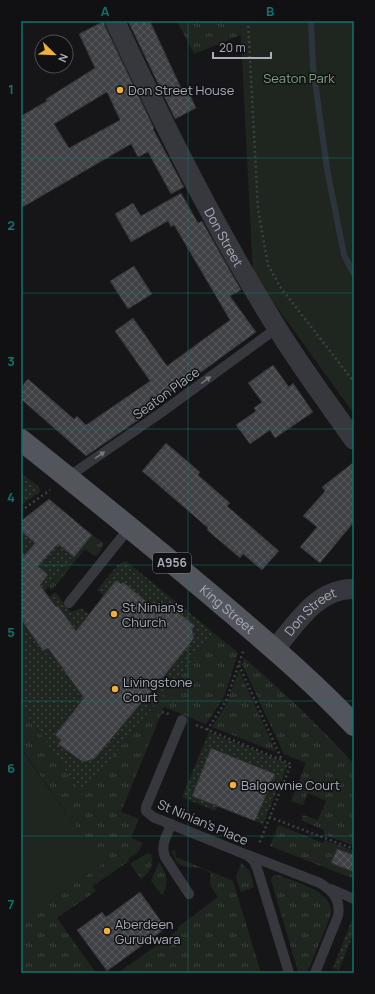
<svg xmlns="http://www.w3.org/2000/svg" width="375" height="994" viewBox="0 0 375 994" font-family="Manrope,sans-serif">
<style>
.grass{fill:url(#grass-tufts)}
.park{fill:#1e261f}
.garden{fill:url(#garden-dots)}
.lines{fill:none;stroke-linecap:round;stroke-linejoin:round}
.stream{stroke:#2c353c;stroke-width:6}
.building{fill:url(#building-cross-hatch);stroke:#303034;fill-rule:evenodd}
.path{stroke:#3d3f44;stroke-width:2.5;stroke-dasharray:2 3;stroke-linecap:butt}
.service{stroke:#37383d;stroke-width:10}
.minor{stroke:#37383d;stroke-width:20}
.primary{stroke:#53555c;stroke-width:22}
.oneway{fill:#757881}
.grid{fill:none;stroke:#0f766e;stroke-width:1;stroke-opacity:0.55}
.poi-dot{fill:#f2b134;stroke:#111113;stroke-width:1.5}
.labels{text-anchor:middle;stroke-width:3;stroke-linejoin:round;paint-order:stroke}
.shield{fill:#111113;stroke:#7b7e86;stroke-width:1}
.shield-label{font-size:12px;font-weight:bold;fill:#a8adb8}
.park-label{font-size:13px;fill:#7fa381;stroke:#111113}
.poi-label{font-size:13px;fill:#a8adb8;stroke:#111113;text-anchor:start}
.street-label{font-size:13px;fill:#a8adb8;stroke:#111113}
.neatline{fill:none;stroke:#0f766e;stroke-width:1.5}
.grid-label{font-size:13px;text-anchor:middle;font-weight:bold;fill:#0f766e}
</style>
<defs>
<pattern id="grass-tufts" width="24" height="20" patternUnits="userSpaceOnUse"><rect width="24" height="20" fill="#1e261f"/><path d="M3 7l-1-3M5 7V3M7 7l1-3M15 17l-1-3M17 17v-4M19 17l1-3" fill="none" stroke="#3c433d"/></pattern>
<pattern id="garden-dots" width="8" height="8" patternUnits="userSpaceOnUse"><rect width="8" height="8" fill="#1e261f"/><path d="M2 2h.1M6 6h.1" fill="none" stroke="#3c433d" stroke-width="1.8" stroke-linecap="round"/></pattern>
<pattern id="building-cross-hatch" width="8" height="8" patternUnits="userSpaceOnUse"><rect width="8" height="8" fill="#404145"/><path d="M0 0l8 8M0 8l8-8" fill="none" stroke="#595a5e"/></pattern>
</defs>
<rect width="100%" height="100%" fill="#161618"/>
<g class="grass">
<polygon points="177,21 240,21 241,35 194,54"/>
<polygon points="92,535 104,543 99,553 96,556 93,555 85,549 52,590 48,587"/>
<polygon points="214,633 238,653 224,697 206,724 164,707 121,812 139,819 131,838 143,843 139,851 128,859 129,861 93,886 96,891 57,918 96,973 21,973 21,921 102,864 21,748 21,706 82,794"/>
<path d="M244,658C283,691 320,727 354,764V846L323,834L324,830L301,820L303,815L318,820L326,801L308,793L303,805L291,801L306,763L284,754L242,664Z"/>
<polygon points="239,670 276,752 212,727 226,705"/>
<polygon points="278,825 323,843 325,840 354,851 354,879 270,846"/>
<path d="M172,850L175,851L176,857L233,881L261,973H118L178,930V927L218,897L210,885L211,873C207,871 203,868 199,868C183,867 176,867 172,850Z"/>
<path d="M148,853L151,854C155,863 149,874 141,879L131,865V863Z"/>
<path d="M159,862C166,872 170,883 163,894H161L151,881Z"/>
<polygon points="241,863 250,871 254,887 241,892 236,877"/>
<path d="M273,875H278C295,882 335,891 331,915L307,973H299L297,968L271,880Z"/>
</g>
<g class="park">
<polygon points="240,21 354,21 354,414 253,274"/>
<polygon points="21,749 102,864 21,921"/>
</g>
<g class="garden">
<polygon points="21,473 39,487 40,492 21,505"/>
<polygon points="21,531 49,554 58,544 74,557 39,597 44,601 55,592 71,612 81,608 93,617 108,599 97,590 118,565 126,561 214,633 82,794 21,706"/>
<polygon points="209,732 288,764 263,825 255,821 275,774 212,748 192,795 218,806 215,811 182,797"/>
<polygon points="354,915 354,932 339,970 333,968"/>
</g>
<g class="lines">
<polyline class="stream" points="311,21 313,67 327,169 344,255 354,274"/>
</g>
<g class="building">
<path d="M104,21L105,26L154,128L153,129L184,187L171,194L148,152L138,157L131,144L21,208V116L47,101L46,99L95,68L79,34ZM107,92L120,120L69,148L54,124Z"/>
<polygon points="128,21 150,21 182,90 187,88 196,108 175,119"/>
<polygon points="181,193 198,223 202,221 241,290 230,296 256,332 185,384 184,383 150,407 153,410 86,456 21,399 21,387 28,379 74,419 77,416 86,425 150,381 115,331 133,318 167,366 230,320 174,225 171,227 168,221 131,242 115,214 133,203 141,216"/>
<polygon points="134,266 152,294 128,309 110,281"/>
<polygon points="273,365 289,387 293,383 313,412 275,438 270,430 250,444 236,425 256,411 254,408 262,402 248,383"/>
<polygon points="166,443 200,472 198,475 230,503 227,506 279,551 262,570 243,554 240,558 207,530 208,528 142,471"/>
<polygon points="354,462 354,522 320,563 300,547 317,527 303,516 325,491 322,487"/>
<polygon points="49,499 92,535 74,557 58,544 38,566 48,575 40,585 56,607 58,606 76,631 116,580 121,584 123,582 153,607 173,608 195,626 192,629 194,638 165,675 94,759 83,762 58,744 61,740 55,735 84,698 48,648 43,651 21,619 21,551 25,555 35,543 21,531 21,521"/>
<polygon points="211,748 275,774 255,821 192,796"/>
<polygon points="337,849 354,855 354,872 331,863"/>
<polygon points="140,892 166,928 107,971 77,930 102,912 106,917"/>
</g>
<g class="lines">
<g class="path">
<polyline points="248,21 258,209 268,265 281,288 354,382"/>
<polyline points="21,511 50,490"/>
<polyline points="239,665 282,760"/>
<polyline points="162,712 169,714"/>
<polyline points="196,725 291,764 259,844"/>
<polyline points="207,730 226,701 244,649"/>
<polyline points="269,817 354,849"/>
</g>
<g class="service">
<polyline points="68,477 162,412 277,328"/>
<polyline points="69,603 130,527"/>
<polyline points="182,720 146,807 146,811 153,817 247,855 254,861 258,871 289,973"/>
<path d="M171,824C167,836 160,845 165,857L189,894"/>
<path d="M248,855L320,883C333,891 341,900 338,916L315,973"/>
<polyline points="331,889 354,899"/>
</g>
<g class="minor">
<path id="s1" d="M115,21C164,126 216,230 277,328C301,367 328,403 354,440"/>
<path id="s2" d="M275,649C296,624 317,588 354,589"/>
</g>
<path class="primary" id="s3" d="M21,440C85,491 148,542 211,595C260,637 310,678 354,725"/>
</g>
<defs><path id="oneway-solid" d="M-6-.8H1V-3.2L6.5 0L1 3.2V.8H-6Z"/></defs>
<g class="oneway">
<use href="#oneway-solid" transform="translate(206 380) rotate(-36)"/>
<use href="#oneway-solid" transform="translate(100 455) rotate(-35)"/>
</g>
<path class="grid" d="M188,21V973M21,158H354M21,293H354M21,429H354M21,565H354M21,701H354M21,836H354"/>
<g class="poi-dot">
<circle cx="120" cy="90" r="4"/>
<circle cx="114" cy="614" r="4"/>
<circle cx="115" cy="689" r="4"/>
<circle cx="233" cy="785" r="4"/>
<circle cx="107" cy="931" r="4"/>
</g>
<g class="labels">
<rect class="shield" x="153" y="553" width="38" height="20" rx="3"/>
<g class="shield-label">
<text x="172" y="567">A956</text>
</g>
<g class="park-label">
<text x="299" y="83">Seaton Park</text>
</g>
<g class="poi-label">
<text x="128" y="95">Don Street House</text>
<text x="122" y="612">St Ninian's<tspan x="122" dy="15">Church</tspan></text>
<text x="123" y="687">Livingstone<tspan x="123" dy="15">Court</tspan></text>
<text x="241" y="790">Balgownie Court</text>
<text x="115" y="929">Aberdeen<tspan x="115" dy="15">Gurudwara</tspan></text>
</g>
<g class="street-label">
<text dy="5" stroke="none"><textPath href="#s1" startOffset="242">Don Street</textPath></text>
<text transform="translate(166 393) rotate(-36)" y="5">Seaton Place</text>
<text dy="5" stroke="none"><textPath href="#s3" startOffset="267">King Street</textPath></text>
<text dy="5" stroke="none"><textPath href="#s2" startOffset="52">Don Street</textPath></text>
<text transform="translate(203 822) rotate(23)" y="5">St Ninian's Place</text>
</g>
</g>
<rect width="375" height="994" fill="none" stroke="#111113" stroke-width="44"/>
<g transform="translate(54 54) rotate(113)"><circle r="19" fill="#111113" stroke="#4d4f55"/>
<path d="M0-3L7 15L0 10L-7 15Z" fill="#f2b134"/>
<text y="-6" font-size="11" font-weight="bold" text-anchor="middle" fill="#a8adb8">N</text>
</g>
<path d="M213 52v6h58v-6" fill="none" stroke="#a8adb8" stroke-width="2"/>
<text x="219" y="52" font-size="12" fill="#a8adb8" stroke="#111113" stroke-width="3" paint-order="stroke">20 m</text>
<rect x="22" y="22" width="331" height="950" class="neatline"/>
<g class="grid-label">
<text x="105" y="16">A</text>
<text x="270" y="16">B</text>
<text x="11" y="94">1</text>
<text x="11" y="230">2</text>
<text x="11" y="366">3</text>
<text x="11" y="502">4</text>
<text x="11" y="637">5</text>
<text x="11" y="773">6</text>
<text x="11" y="909">7</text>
</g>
</svg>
